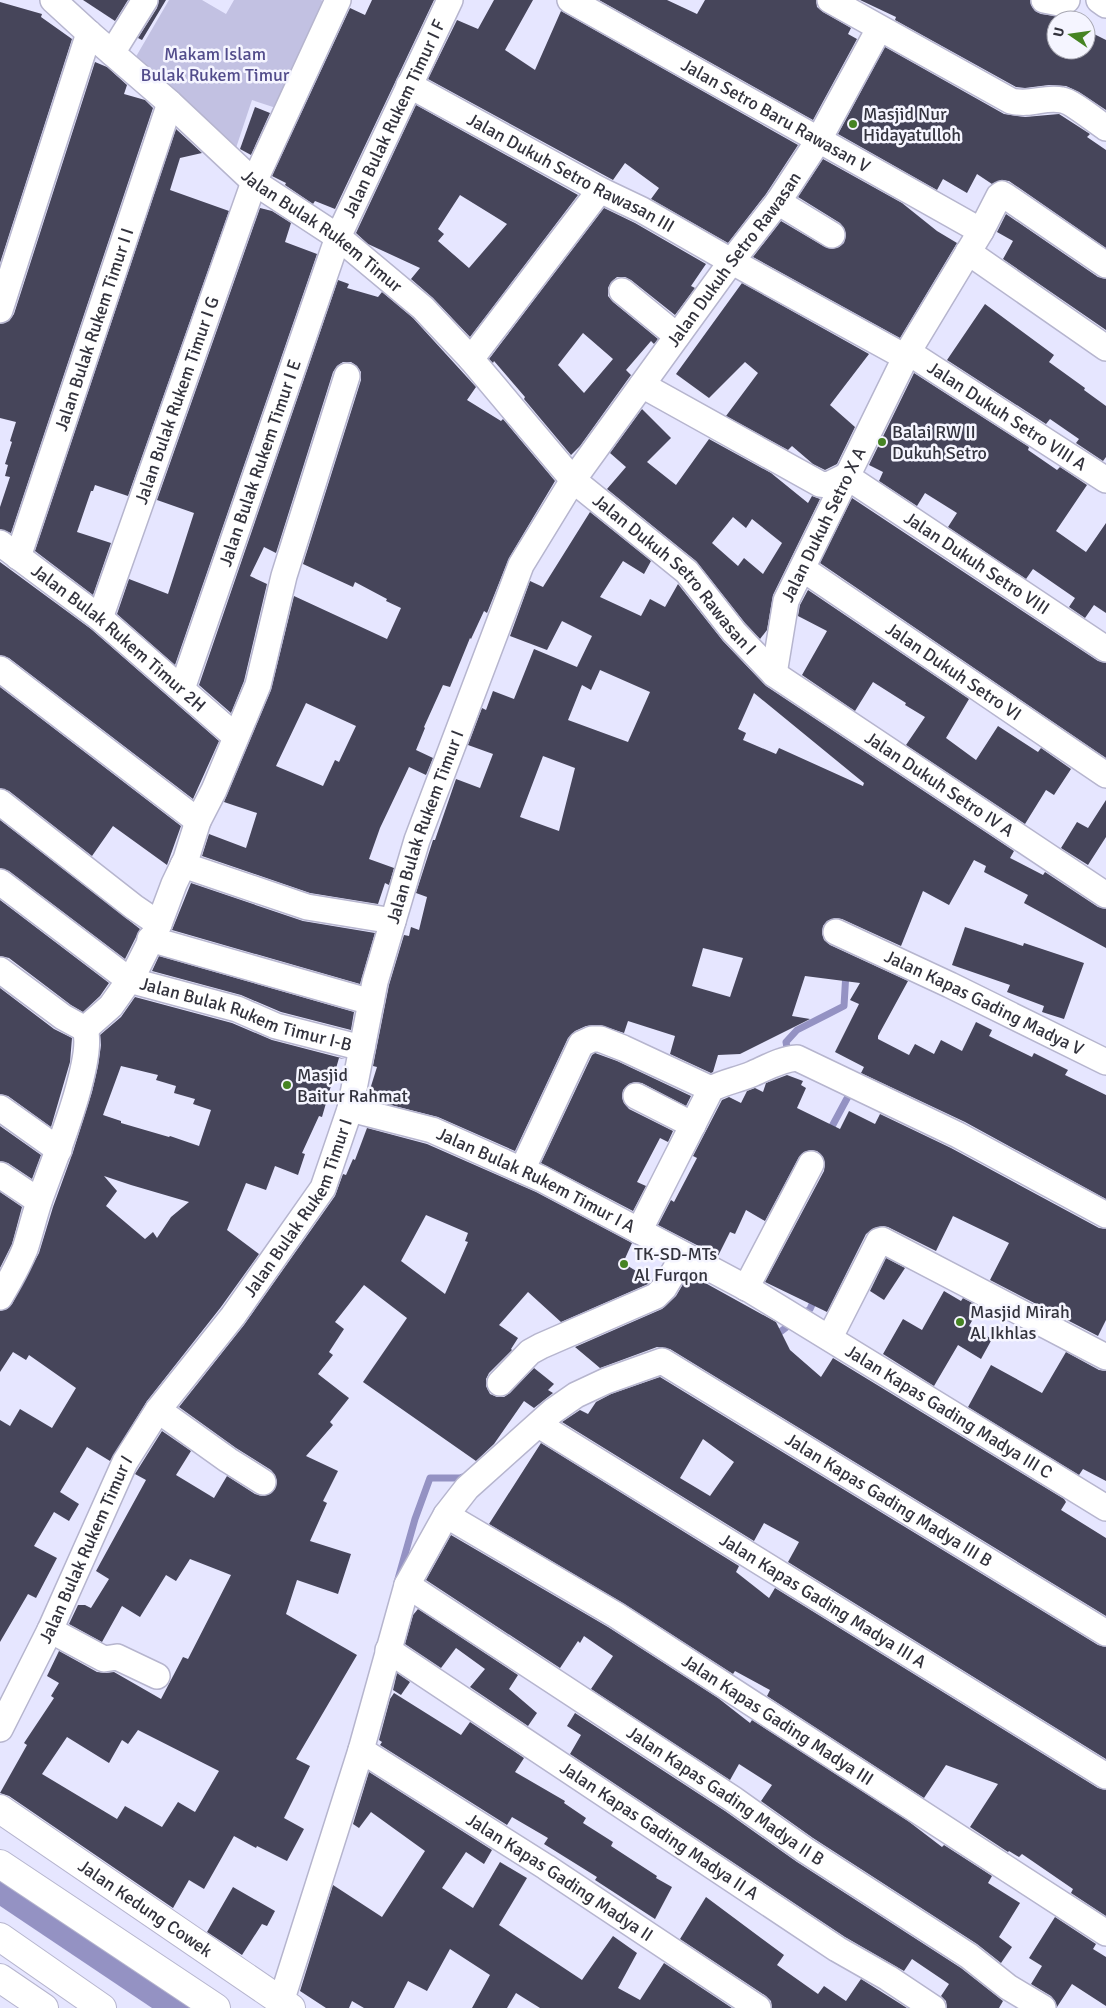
<svg xmlns="http://www.w3.org/2000/svg" width="1106" height="2008" viewBox="0 0 1106 2008" font-family="Signika,sans-serif">
<style>
.green{fill:#c2c1e2}
.water{fill:#9492c3}
.lines{fill:none;stroke-linecap:round;stroke-linejoin:round}
.stream{stroke:#9492c3;stroke-width:7}
.building{fill:#46455a;fill-rule:evenodd}
.minor-casing{stroke:#b6b5ce;stroke-width:28}
.secondary-casing{stroke:#b6b5ce;stroke-width:30}
.trunk-casing{stroke:#b6b5ce;stroke-width:30}
.minor{stroke:#fff;stroke-width:25}
.secondary{stroke:#fff;stroke-width:28}
.trunk{stroke:#fff;stroke-width:28}
.poi-dot{fill:#468423;stroke:#f5f5ff;stroke-width:2}
.labels{text-anchor:middle;stroke-width:5;stroke-linejoin:round;paint-order:stroke}
.park-label{font-size:18px;fill:#524c8b;stroke:#f5f5ff}
.poi-label{font-size:18px;fill:#33333d;stroke:#f5f5ff;text-anchor:start}
.street-label{font-size:18px;fill:#33333d;stroke:#f5f5ff}
</style>
<rect width="100%" height="100%" fill="#e6e6ff"/>
<polygon class="green" points="169,0 202,0 226,14 234,0 321,0 330,5 282,110 252,100 235,151 134,60"/>
<polygon class="water" points="0,1874 198,2008 152,2008 0,1906"/>
<g class="lines">
<g class="stream">
<polyline points="788,1053 786,1042 797,1030 844,1006 846,972"/>
<polyline points="829,1132 851,1091 848,1090"/>
<polyline points="775,1336 810,1309 815,1298"/>
<polyline points="398,1579 415,1519 430,1478 460,1478 468,1475"/>
</g>
</g>
<g class="building">
<polygon points="83,0 128,0 115,21"/>
<polygon points="159,0 166,0 142,40 138,38 157,8"/>
<polygon points="372,0 434,0 335,209 315,201 313,204 285,185 286,183 272,176 350,8 365,15"/>
<polygon points="494,0 533,0 505,50 535,70 561,11 798,145 766,194 728,243 651,199 659,188 625,163 613,180 428,79 457,20 478,29"/>
<polygon points="599,0 667,0 697,14 705,0 816,0 817,7 823,12 851,28 848,34 857,39 813,120"/>
<polygon points="860,0 1030,0 1031,5 1035,11 1041,14 1062,17 1068,20 1056,20 1056,50 1086,50 1086,30 1106,40 1106,110 1079,92 1066,86 1049,85 1025,88 1016,87 895,20 896,17"/>
<polygon points="0,2 42,14 41,17 72,39 0,263"/>
<polygon points="885,47 1004,114 1025,117 1059,114 1090,134 1087,137 1106,150 1106,248 1009,181 1001,180 992,184 977,174 967,193 943,179 937,190 838,134"/>
<polygon points="95,62 107,67 127,85 124,94 145,100 153,108 11,533 0,529 0,507 10,477 5,476 8,465 5,464 12,442 10,441 16,422 0,418 0,324 9,321 14,314"/>
<path d="M416,105L578,195L470,337L433,298L411,279L420,268L368,244L356,233ZM460,195L507,224L469,268L438,241L444,234L438,229Z"/>
<polygon points="255,107 270,113 251,155 240,149"/>
<polygon points="176,129 202,153 180,158 170,190 229,211 128,496 95,485 93,491 91,491 77,532 111,543 93,595 35,551"/>
<polygon points="823,159 902,203 937,231 957,243 900,338 753,257 781,221 825,247 832,249 839,247 844,243 846,235 844,228 840,223 798,197"/>
<polygon points="260,208 272,211 291,223 285,242 317,254 175,665 117,614 129,579 168,594 194,513 157,500"/>
<path d="M604,208L635,223L706,264L691,286L695,288L675,315L631,280L625,277H617L611,282L608,288V296L613,302L658,339L654,344L651,341L626,370L631,375L580,446L571,455L524,399L525,397L494,361L493,363L489,359ZM583,333L613,359L584,393L558,365Z"/>
<polygon points="1006,214 1098,277 1106,279 1106,330 1003,259 1013,241 997,232"/>
<path d="M338,280L349,284L347,288L378,297L382,292L413,318L476,387L467,400L501,421L503,419L555,481L509,558L487,613L484,611L471,639L470,638L450,687L443,685L424,727L425,728L416,750L433,758L426,775L409,767L380,828L369,859L394,868L389,885L385,883L378,904L310,893L202,856L209,834L246,848L257,813L224,802L271,690L294,596L387,639L401,608L386,601L387,599L355,582L353,587L303,564L361,380V372L357,366L351,362H343L337,366L333,372L276,553L264,547L250,576L267,584L244,681L231,713L199,685ZM306,703L356,726L339,762L335,760L323,786L276,766Z"/>
<polygon points="742,283 869,354 830,405 855,427 837,464 825,470 813,464 792,446 788,450 726,416 758,373 745,362 709,398 676,374"/>
<polygon points="985,304 1054,355 1049,362 1085,388 1084,390 1106,406 1106,457 1103,461 1076,443 1079,439 1050,419 1046,424 947,360"/>
<polygon points="914,373 1029,447 1028,450 1057,470 1060,467 1087,485 1056,531 1086,552 1106,523 1106,613 1094,605 1085,618 1069,607 1075,598 1033,569 1026,579 948,527 957,513 925,493 917,506 879,481 883,472 869,465"/>
<path d="M642,409L671,438L647,462L676,485L709,439L771,473L808,503L812,496L820,499L773,595L767,630L760,639L745,623L696,561L607,489L626,467L610,453ZM733,517L746,528L752,519L782,543L763,574L744,558L738,566L712,543Z"/>
<polygon points="852,498 1098,661 1106,663 1106,758 820,563"/>
<path d="M590,512L651,561L644,574L623,561L600,597L641,616L650,599L665,607L678,584L723,641L766,686L1014,851L1010,858L1043,875L1045,872L1098,907L1106,909V948L1024,903L1028,895L984,872L986,866L974,860L949,905L923,891L901,946L842,919L835,918L827,921L823,926L822,933L824,940L830,945L908,981L878,1036V1039L909,1055L915,1044L934,1054L941,1040L962,1051L976,1022L992,1030L989,1036L1032,1057L1034,1053L1068,1070L1065,1075L1106,1095V1199L965,1122L861,1073L864,1067L835,1052L859,1004L850,1000L860,983L805,976L792,1016L810,1019L740,1054L718,1055L713,1072L711,1073L670,1054L675,1036L628,1021L624,1033L600,1025L586,1026L575,1031L568,1038L515,1151L438,1117L367,1099L377,1067L373,1066L389,985L404,935L409,936L411,927L419,930L427,897L416,893L433,840H435L456,779L480,788L493,754L468,745L482,708L486,710L493,691L514,699L534,649L577,667L592,636L562,621L547,650L510,636L530,581L543,587ZM600,670L650,692L628,742L568,720L582,685L591,690ZM754,693L864,783L863,786L779,748L776,754L743,740L746,733L738,729ZM543,756L575,768L559,831L520,817ZM703,948L743,958L730,997L692,986Z"/>
<polygon points="0,562 91,629 219,741 193,799 9,658 0,655"/>
<polygon points="808,590 969,699 946,738 976,760 998,726 1038,752 1041,748 1071,769 1054,795 1046,790 1025,824 906,745 925,717 905,705 906,703 873,682 855,711 802,675 827,631 798,616 800,605"/>
<polygon points="0,687 181,826 167,865 113,826 92,856 9,791 0,788"/>
<polygon points="1106,800 1106,837 1088,865 1061,848 1077,822 1088,828"/>
<polygon points="0,820 140,929 125,959 9,871 0,868"/>
<polygon points="191,883 303,921 375,933 360,984 172,930"/>
<polygon points="0,900 109,983 100,996 83,1012 71,1005 9,958 0,956"/>
<polygon points="965,927 1023,946 1024,943 1084,963 1064,1019 1042,1012 1044,1006 1007,992 1010,985 952,965"/>
<polygon points="159,956 354,1012 351,1030 281,1012 241,995 152,971"/>
<polygon points="0,988 54,1029 72,1038 70,1062 51,1127 8,1096 0,1094"/>
<path d="M135,997L232,1023L272,1040L345,1059L339,1058L322,1117L319,1116L302,1153L305,1154L298,1175L275,1166L266,1190L246,1183L227,1230L259,1254L221,1307L147,1401L110,1461L87,1447L60,1492L79,1504L69,1521L54,1512L34,1546L57,1558L36,1598L28,1594L0,1642V1420L10,1426L20,1409L52,1428L76,1388L29,1355L26,1360L13,1352L0,1372V1311L7,1309L12,1304L39,1253L53,1207L73,1152L92,1092L98,1066L101,1045L100,1035L121,1017ZM121,1066L158,1075L156,1080L176,1086L174,1093L195,1099L193,1104L211,1110L199,1146L170,1136L169,1137L121,1123V1121L103,1115ZM104,1176L131,1185L189,1202L171,1217L157,1238L153,1232L145,1239L106,1206L117,1191Z"/>
<polygon points="595,1053 617,1061 691,1096 686,1106 642,1083 635,1082 629,1084 623,1090 622,1097 624,1103 629,1109 673,1131 668,1142 660,1138 637,1182 646,1186 633,1211 541,1163 592,1055"/>
<polygon points="787,1075 803,1081 801,1085 806,1088 797,1108 840,1129 849,1111 875,1124 880,1114 951,1148 1099,1228 1106,1229 1106,1320 1098,1336 990,1280 1009,1243 953,1216 936,1251 888,1227 883,1226 874,1228 866,1234 827,1312 765,1282 824,1171 825,1164 823,1157 817,1151 811,1150 804,1152 799,1157 765,1221 746,1210 735,1234 730,1232 718,1256 658,1225 671,1200 674,1202 697,1158 693,1156 722,1100 729,1097 741,1103 747,1091 755,1088 763,1092 766,1083"/>
<polygon points="0,1126 41,1155 32,1179 8,1163 0,1161"/>
<path d="M367,1128L427,1144L536,1192L632,1243L623,1263L651,1280L648,1284L561,1322L528,1292L499,1325L518,1338L511,1349L512,1350L489,1373L486,1379V1386L490,1394L497,1397H504L510,1393L534,1368L554,1384L548,1390L553,1393L534,1408L524,1401L494,1444L476,1461L363,1382L407,1318L364,1285L335,1322L344,1329L329,1352L333,1355L318,1374L349,1398L330,1422L333,1425L306,1456L338,1471L323,1501L327,1503L310,1541L351,1554L338,1594L297,1580L286,1614L357,1655L296,1759L310,1766L284,1818L304,1829L287,1861L257,1846L256,1848L234,1836L204,1889L189,1880L173,1908L9,1796L0,1793L27,1745L24,1743L54,1698L51,1696L59,1683L47,1676L59,1651L97,1672L106,1673L114,1672L161,1699L183,1657L188,1659L231,1575L190,1559L176,1581L166,1575L140,1617L122,1606L102,1642L69,1624L78,1605H85L91,1608L109,1579L96,1571L146,1480L135,1474L162,1431L191,1451L176,1475L214,1498L227,1476L255,1494L262,1496L270,1494L275,1489L277,1482L275,1475L271,1470L236,1448L179,1407L244,1325L335,1196L343,1174L346,1175L353,1159L355,1160ZM426,1215L468,1233L465,1241L468,1242L445,1294L401,1261ZM138,1730L219,1771L195,1812L178,1802L162,1827L125,1806L117,1819L42,1774L67,1737L109,1763L122,1740L128,1744Z"/>
<polygon points="0,1192 22,1207 12,1244 0,1268"/>
<polygon points="886,1258 905,1268 884,1300 870,1291"/>
<polygon points="689,1274 776,1322 790,1350 821,1377 833,1358 1064,1499 1066,1502 1061,1510 1106,1538 1106,1616 670,1349 657,1347 600,1368 575,1347 662,1309 676,1296"/>
<polygon points="944,1291 961,1301 963,1298 980,1307 969,1326 992,1339 981,1359 958,1345 934,1386 883,1354 903,1319 922,1330"/>
<polygon points="1066,1352 1099,1370 1106,1371 1106,1481 1083,1469 1079,1475 968,1407 991,1365 1042,1393"/>
<path d="M660,1377L1098,1645L1106,1647V1759L788,1562L799,1542L764,1523L754,1541L562,1422L580,1410L588,1414L596,1402L611,1394ZM703,1439L734,1462L710,1496L680,1478Z"/>
<polygon points="541,1443 739,1566 736,1572 769,1598 775,1588 1098,1788 1106,1790 1106,1916 1071,1893 1073,1889 1022,1854 1019,1857 1009,1851 1008,1852 970,1827 998,1784 946,1765 924,1798 767,1696 770,1690 735,1671 733,1674 623,1603 489,1524"/>
<polygon points="451,1535 608,1627 718,1698 750,1723 752,1720 908,1821 942,1847 944,1845 992,1876 988,1883 1020,1903 999,1937 1012,1947 1001,1963 977,1944 813,1838 761,1801 772,1785 739,1764 730,1780 591,1689 613,1656 584,1636 580,1643 578,1641 560,1668 426,1580"/>
<polygon points="418,1609 518,1675 509,1689 537,1713 528,1726 470,1687 485,1669 456,1648 441,1668 405,1644 413,1615"/>
<polygon points="397,1673 410,1682 401,1695 393,1690"/>
<polygon points="394,1693 461,1735 470,1722 524,1758 515,1772 565,1801 564,1803 586,1818 583,1823 613,1842 611,1846 657,1876 656,1878 672,1887 655,1919 595,1880 597,1877 544,1844 548,1838 512,1817 507,1825 380,1745 382,1742 379,1740 390,1699"/>
<polygon points="575,1713 725,1811 797,1862 961,1968 1003,2001 999,2008 947,2008 946,2001 941,1996 949,1984 912,1959 904,1971 845,1937 570,1754 581,1735 567,1726"/>
<polygon points="369,1772 492,1850 484,1864 466,1852 442,1888 473,1908 500,1862 527,1878 499,1925 582,1980 613,1936 637,1953 618,1988 640,2000 664,1963 732,2008 540,2008 516,1993 507,2008 472,2008 490,1975 450,1949 427,1991 408,1981 394,2008 364,2008 352,2001 349,2008 326,2008 300,1991 333,1885 382,1917 425,1851 371,1812 359,1828 353,1824"/>
<polygon points="233,1887 275,1911 267,1926 262,1924 242,1955 207,1932"/>
<polygon points="706,1897 784,1955 777,1965 818,1994 824,1986 846,2001 861,1979 907,2008 772,2008 771,2001 766,1996 680,1939"/>
<polygon points="1055,1917 1096,1944 1093,1949 1106,1957 1106,2006 1072,1984 1057,2007 1055,2001 1051,1996 1031,1984 1042,1966 1029,1958"/>
</g>
<g class="lines">
<defs>
<g id="minor">
<path id="s1" d="M53,0L89,33L170,103L254,182L338,237L423,308L471,359L573,480L687,572L734,632L774,674L1106,895"/>
<path id="s2" d="M570,0L981,231"/>
<path d="M830,0L1011,101C1032,106 1044,96 1062,100C1071,101 1097,122 1106,128"/>
<polyline points="1044,0 1059,3 1067,0"/>
<polyline points="1099,0 1106,5"/>
<polyline points="112,53 145,0"/>
<path id="s3" d="M409,85L600,190L642,210L729,260L905,357"/>
<polyline points="778,202 832,235"/>
<polyline points="968,252 1106,348"/>
<polyline points="622,291 677,336"/>
<polyline points="0,310 89,33"/>
<path id="s4" d="M908,352L1106,480"/>
<polyline points="471,359 600,190"/>
<path id="s5" d="M642,385L820,484L828,485L846,476L1106,649"/>
<path id="s6" d="M0,543L100,618L235,736"/>
<path id="s7" d="M18,557L170,103"/>
<path id="s8" d="M803,569L1106,775"/>
<path id="s9" d="M100,618L254,182L338,0"/>
<polyline points="0,669 198,821"/>
<path id="s10" d="M774,674L786,601L908,352L981,231L999,196L1002,194L1007,197L1106,265"/>
<path id="s11" d="M182,689L338,237L450,0"/>
<polyline points="0,802 134,907 159,924"/>
<polyline points="183,865 307,907 393,921"/>
<path id="s12" d="M0,882L129,980L237,1009L276,1026L362,1048"/>
<path id="s13" d="M836,932L950,985L1106,1062"/>
<polyline points="150,939 371,1002"/>
<polyline points="0,970 63,1017 85,1029"/>
<polyline points="85,1029 111,1006 135,972 159,924 174,884 186,859 198,821 214,790 258,685 284,576 347,376"/>
<polyline points="636,1096 693,1125"/>
<polyline points="0,1108 59,1150"/>
<path id="s14" d="M350,1109L432,1130L542,1179L752,1291L1106,1508"/>
<polyline points="522,1170 581,1044 592,1039 600,1039 623,1048 711,1089"/>
<polyline points="0,1175 39,1201"/>
<path d="M639,1231L711,1089C724,1082 738,1080 752,1074C766,1068 781,1059 797,1058L958,1135L1106,1215"/>
<polyline points="746,1288 811,1164"/>
<path d="M0,1297C9,1282 18,1266 25,1249C30,1234 34,1217 39,1202C51,1167 96,1060 85,1029"/>
<polyline points="830,1337 879,1241 882,1240 1106,1357"/>
<polyline points="500,1383 530,1352 541,1346 656,1296 664,1288 684,1255"/>
<polyline points="158,1410 228,1460 263,1482"/>
<path id="s15" d="M539,1425L1106,1776"/>
<path id="s16" d="M446,1515L616,1615L1106,1933"/>
<path id="s17" d="M407,1585L733,1799L805,1850L969,1956L1008,1987L1043,2008"/>
<polyline points="50,1630 104,1659 117,1657 157,1676"/>
<path id="s18" d="M388,1650L837,1949L888,1978L933,2008"/>
<path id="s19" d="M0,1729L50,1630L125,1462L158,1410L233,1316L323,1188L350,1109L375,982L417,840L521,565L573,480L731,262L778,202L818,141L879,29"/>
<path id="s20" d="M361,1750L546,1867L758,2008"/>
<path id="s21" d="M281,2002L361,1750L407,1585L446,1515L467,1488L553,1411L576,1395L606,1381L662,1361L1106,1633"/>
</g>
<g id="secondary">
<path id="s22" d="M0,1809L291,2008"/>
<polyline points="0,1978 44,2008"/>
</g>
<g id="trunk">
<polyline points="0,1864 216,2008"/>
<polyline points="0,1937 102,2008"/>
</g>
</defs>
<use href="#minor" class="minor-casing"/>
<use href="#secondary" class="secondary-casing"/>
<use href="#trunk" class="trunk-casing"/>
<use href="#minor" class="minor"/>
<use href="#secondary" class="secondary"/>
<use href="#trunk" class="trunk"/>
</g>
<g class="poi-dot">
<circle cx="853" cy="124" r="5"/>
<circle cx="882" cy="442" r="5"/>
<circle cx="287" cy="1085" r="5"/>
<circle cx="624" cy="1264" r="5"/>
<circle cx="960" cy="1322" r="5"/>
</g>
<g class="labels">
<g class="park-label">
<text x="215" y="60">Makam Islam<tspan x="215" dy="21">Bulak Rukem Timur</tspan></text>
</g>
<g class="poi-label">
<text x="863" y="120">Masjid Nur<tspan x="863" dy="21">Hidayatulloh</tspan></text>
<text x="892" y="438">Balai RW II<tspan x="892" dy="21">Dukuh Setro</tspan></text>
<text x="297" y="1081">Masjid<tspan x="297" dy="21">Baitur Rahmat</tspan></text>
<text x="634" y="1260">TK-SD-MTs<tspan x="634" dy="21">Al Furqon</tspan></text>
<text x="970" y="1318">Masjid Mirah<tspan x="970" dy="21">Al Ikhlas</tspan></text>
</g>
<g class="street-label">
<text dy="6" stroke="none"><textPath href="#s2" startOffset="236">Jalan Setro Baru Rawasan V</textPath></text>
<text dy="6" stroke="none"><textPath href="#s11" startOffset="609">Jalan Bulak Rukem Timur I F</textPath></text>
<text dy="6" stroke="none"><textPath href="#s3" startOffset="184">Jalan Dukuh Setro Rawasan III</textPath></text>
<text dy="6" stroke="none"><textPath href="#s1" startOffset="355">Jalan Bulak Rukem Timur</textPath></text>
<text dy="6" stroke="none"><textPath href="#s19" startOffset="1661">Jalan Dukuh Setro Rawasan</textPath></text>
<text dy="6" stroke="none"><textPath href="#s7" startOffset="240">Jalan Bulak Rukem Timur I I</textPath></text>
<text dy="6" stroke="none"><textPath href="#s9" startOffset="231">Jalan Bulak Rukem Timur I G</textPath></text>
<text dy="6" stroke="none"><textPath href="#s4" startOffset="118">Jalan Dukuh Setro VIII A</textPath></text>
<text dy="6" stroke="none"><textPath href="#s11" startOffset="239">Jalan Bulak Rukem Timur I E</textPath></text>
<text dy="6" stroke="none"><textPath href="#s10" startOffset="159">Jalan Dukuh Setro X A</textPath></text>
<text dy="6" stroke="none"><textPath href="#s5" startOffset="389">Jalan Dukuh Setro VIII</textPath></text>
<text dy="6" stroke="none"><textPath href="#s1" startOffset="850">Jalan Dukuh Setro Rawasan I</textPath></text>
<text dy="6" stroke="none"><textPath href="#s6" startOffset="152">Jalan Bulak Rukem Timur 2H</textPath></text>
<text dy="6" stroke="none"><textPath href="#s8" startOffset="182">Jalan Dukuh Setro VI</textPath></text>
<text dy="6" stroke="none"><textPath href="#s1" startOffset="1190">Jalan Dukuh Setro IV A</textPath></text>
<text dy="6" stroke="none"><textPath href="#s19" startOffset="1009">Jalan Bulak Rukem Timur I</textPath></text>
<text dy="6" stroke="none"><textPath href="#s13" startOffset="164">Jalan Kapas Gading Madya V</textPath></text>
<text dy="6" stroke="none"><textPath href="#s12" startOffset="284">Jalan Bulak Rukem Timur I-B</textPath></text>
<text dy="6" stroke="none"><textPath href="#s14" startOffset="200">Jalan Bulak Rukem Timur I A</textPath></text>
<text dy="6" stroke="none"><textPath href="#s19" startOffset="604">Jalan Bulak Rukem Timur I</textPath></text>
<text dy="6" stroke="none"><textPath href="#s14" startOffset="674">Jalan Kapas Gading Madya III C</textPath></text>
<text dy="6" stroke="none"><textPath href="#s21" startOffset="1052">Jalan Kapas Gading Madya III B</textPath></text>
<text dy="6" stroke="none"><textPath href="#s19" startOffset="199">Jalan Bulak Rukem Timur I</textPath></text>
<text dy="6" stroke="none"><textPath href="#s15" startOffset="334">Jalan Kapas Gading Madya III A</textPath></text>
<text dy="6" stroke="none"><textPath href="#s16" startOffset="390">Jalan Kapas Gading Madya III</textPath></text>
<text dy="6" stroke="none"><textPath href="#s17" startOffset="382">Jalan Kapas Gading Madya II B</textPath></text>
<text dy="6" stroke="none"><textPath href="#s18" startOffset="326">Jalan Kapas Gading Madya II A</textPath></text>
<text dy="6" stroke="none"><textPath href="#s20" startOffset="236">Jalan Kapas Gading Madya II</textPath></text>
<text dy="6" stroke="none"><textPath href="#s22" startOffset="176">Jalan Kedung Cowek</textPath></text>
</g>
</g>
<g transform="translate(1071 35) rotate(283)"><circle r="24" fill="#f5f5ff" stroke="#a7a7b1"/>
<path d="M0-4L9 19L0 12L-9 19Z" fill="#468423"/>
<text y="-8" font-size="14" font-weight="bold" text-anchor="middle" fill="#33333d">U</text>
</g>
</svg>
